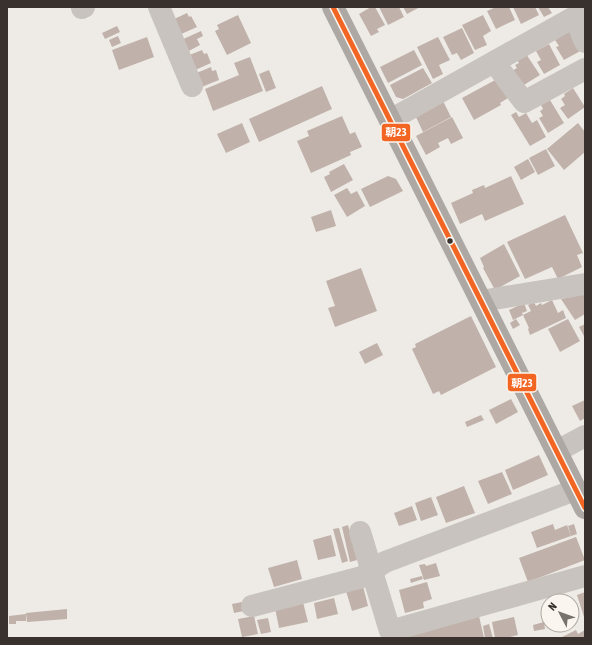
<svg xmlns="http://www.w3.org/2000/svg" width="592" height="645" viewBox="0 0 592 645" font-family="'Asap Condensed','Noto Sans JP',sans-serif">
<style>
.building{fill:#c0b2aa}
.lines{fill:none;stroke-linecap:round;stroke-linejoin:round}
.minor{stroke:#c8c3be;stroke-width:22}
.major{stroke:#ada8a3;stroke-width:22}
.bus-1-casing{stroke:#faf6ef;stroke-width:8}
.bus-1{stroke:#f26522;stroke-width:5}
.bus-dot{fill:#39312d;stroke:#faf6ef;stroke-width:1.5}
.line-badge{stroke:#faf6ef;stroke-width:1.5}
.badge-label{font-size:11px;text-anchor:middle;font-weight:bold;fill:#fff}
</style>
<rect width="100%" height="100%" fill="#eeebe6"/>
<g class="building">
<polygon points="371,7 375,7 385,25 377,29 379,32 371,36 359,14"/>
<polygon points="379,7 399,7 404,17 388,25"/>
<polygon points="403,7 420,7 407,14"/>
<polygon points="496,7 509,7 515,20 496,29 487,11"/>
<polygon points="513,7 535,7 539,15 521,24"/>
<polygon points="538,7 548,7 552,13 544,17"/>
<polygon points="187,13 189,17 191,16 197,27 179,35 172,20"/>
<polygon points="238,15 251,43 227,55 215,31 219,29 217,25"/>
<polygon points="483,15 491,31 483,36 487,45 475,50 462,25"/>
<polygon points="117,26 120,32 105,39 102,33"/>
<polygon points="462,28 474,53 461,60 457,53 452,55 443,37"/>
<polygon points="570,30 582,50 564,60 556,47 559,46 555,40"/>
<polygon points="201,31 203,36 197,39 200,45 185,53 179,41"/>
<polygon points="118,36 121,43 112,47 109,40"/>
<polygon points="147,37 154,57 119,70 112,50"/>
<polygon points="438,37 450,60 439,65 443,74 433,79 417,47"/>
<polygon points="549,44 560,65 544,74 537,62 541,60 536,51"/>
<polygon points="202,50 204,54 207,53 211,63 193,71 187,56"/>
<polygon points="414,50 422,65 388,83 380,67"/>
<polygon points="526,54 540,75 519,88 510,72 517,68 515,65 519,63 517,60"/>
<polygon points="250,57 263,91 213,111 205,89 239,75 234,63"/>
<polygon points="211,67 212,71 216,70 219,80 199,88 194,74"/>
<polygon points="423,68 432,83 403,99 396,97 390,85"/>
<polygon points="269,70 276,88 266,92 259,74"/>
<polygon points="497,79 508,98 500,103 501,105 474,120 462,98"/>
<polygon points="322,86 332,109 259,142 249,119"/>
<polygon points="573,88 585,107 568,119 560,108 565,105 561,99 565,96 564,94"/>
<polygon points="550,100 564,123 548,133 539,118 543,116 540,111 543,109 541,105"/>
<polygon points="443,101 451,117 423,132 415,115"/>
<polygon points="516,112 519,117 526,113 532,123 537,120 546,137 530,146 511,115"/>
<polygon points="342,116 350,134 355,132 362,147 350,152 351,155 311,173 297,141 309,136 307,131"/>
<polygon points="452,117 463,138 451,144 448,138 438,143 440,147 426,155 416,136"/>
<polygon points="242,123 250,142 226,153 217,134"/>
<polygon points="578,123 585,132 585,152 564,170 547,149"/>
<polygon points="546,149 555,166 538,175 529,158"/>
<polygon points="528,159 535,172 521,180 514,167"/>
<polygon points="344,164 353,180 331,192 324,177 330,174 329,172"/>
<polygon points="388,176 396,179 403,191 370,207 361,189"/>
<polygon points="511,176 524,204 485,221 482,214 460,224 451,203 473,193 472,190 484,185 485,188"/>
<polygon points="347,188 351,194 357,191 365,206 347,217 334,195"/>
<polygon points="331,210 336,226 316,232 311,217"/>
<polygon points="565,215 583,253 577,255 582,267 558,279 552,267 525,279 507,242"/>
<polygon points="504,244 520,276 495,290 483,268 484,267 480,258"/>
<polygon points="361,268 377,311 335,327 328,308 335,306 326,281"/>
<polygon points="585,294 585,314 575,320 561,299"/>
<polygon points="552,300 558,313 563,310 566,318 530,335 528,329 529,328 523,315 531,311 528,305 534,302 536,306 541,303 542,305"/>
<polygon points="524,303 527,311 522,313 523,315 513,320 509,310"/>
<polygon points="471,316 496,367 441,395 439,391 433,394 412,349 416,347 415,344"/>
<polygon points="516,319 520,325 513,329 510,323"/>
<polygon points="568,319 580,341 560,352 548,329"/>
<polygon points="585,324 585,338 579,327"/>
<polygon points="377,343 383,355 365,364 359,352"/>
<polygon points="511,399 518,412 496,424 489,410"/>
<polygon points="585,400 585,418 580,421 572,406"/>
<polygon points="481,415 484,420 467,427 465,422"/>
<polygon points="539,455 548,475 513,490 505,470"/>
<polygon points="502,472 512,494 488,504 478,481"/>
<polygon points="464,486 475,513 446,523 436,497"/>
<polygon points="431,497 438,515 421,521 415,503"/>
<polygon points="412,506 417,520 399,526 394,513"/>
<polygon points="553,524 555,530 567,525 571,536 537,548 531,532"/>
<polygon points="574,524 577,534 571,536 568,526"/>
<polygon points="348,525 357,560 350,562 342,527"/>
<polygon points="339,528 348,561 342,563 333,529"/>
<polygon points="331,535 336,556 318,560 313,540"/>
<polygon points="576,537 585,560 528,582 519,558"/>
<polygon points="297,560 302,579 274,587 268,568"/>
<polygon points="436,563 440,576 424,580 419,565 425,564 426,566"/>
<polygon points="422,576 423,579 411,583 410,579"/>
<polygon points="427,582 432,599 423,602 424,608 405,613 399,590"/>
<polygon points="363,586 368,606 352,611 346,591"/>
<polygon points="585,592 585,620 577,595"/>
<polygon points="334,598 338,614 317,619 314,603"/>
<polygon points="242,602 244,611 234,613 232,604"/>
<polygon points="303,602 308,622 279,628 275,608"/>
<polygon points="67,609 67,619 27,622 26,613"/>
<polygon points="26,614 26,621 16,621 16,624 9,624 9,616"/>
<polygon points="254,616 258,634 242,637 238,619"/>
<polygon points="479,616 484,638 404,638"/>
<polygon points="514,617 518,635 506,638 495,638 492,622"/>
<polygon points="268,618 271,632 261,634 257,620"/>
<polygon points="544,622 545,629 534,631 533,625"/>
<polygon points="489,624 493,638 485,638 483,626"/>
<polygon points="576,630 578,634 585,630 585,638 560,638"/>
</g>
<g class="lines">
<g class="minor">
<polyline points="159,7 192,86"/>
<polyline points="82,8 84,7"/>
<polyline points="575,17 585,42"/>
<polyline points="494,62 524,102 585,69"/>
<polyline points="390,120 585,11"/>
<polyline points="481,301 585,284"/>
<polyline points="557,451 585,436"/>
<polyline points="360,532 390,631 585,576"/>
<polyline points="252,606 362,577 385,562 575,490"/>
</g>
<polyline class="major" points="333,7 585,508"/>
<defs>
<polyline id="bus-1" points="333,7 585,508"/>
</defs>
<use href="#bus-1" class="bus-1-casing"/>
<use href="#bus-1" class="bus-1"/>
</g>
<circle class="bus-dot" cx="450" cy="241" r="3.5"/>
<g class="line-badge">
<rect x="381" y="123" width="30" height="19" rx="4" fill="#f26522"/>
<rect x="507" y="373" width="30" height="19" rx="4" fill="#f26522"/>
</g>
<g class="badge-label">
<text x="396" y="136">朝23</text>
<text x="522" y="387">朝23</text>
</g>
<rect width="592" height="645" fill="none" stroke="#39312d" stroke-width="16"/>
<g transform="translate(560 613) rotate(311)"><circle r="19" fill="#faf6ef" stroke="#ada7a1"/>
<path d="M0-3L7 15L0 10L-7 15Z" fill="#78726e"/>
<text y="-6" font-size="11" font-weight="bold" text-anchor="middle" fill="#39312d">N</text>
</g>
</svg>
